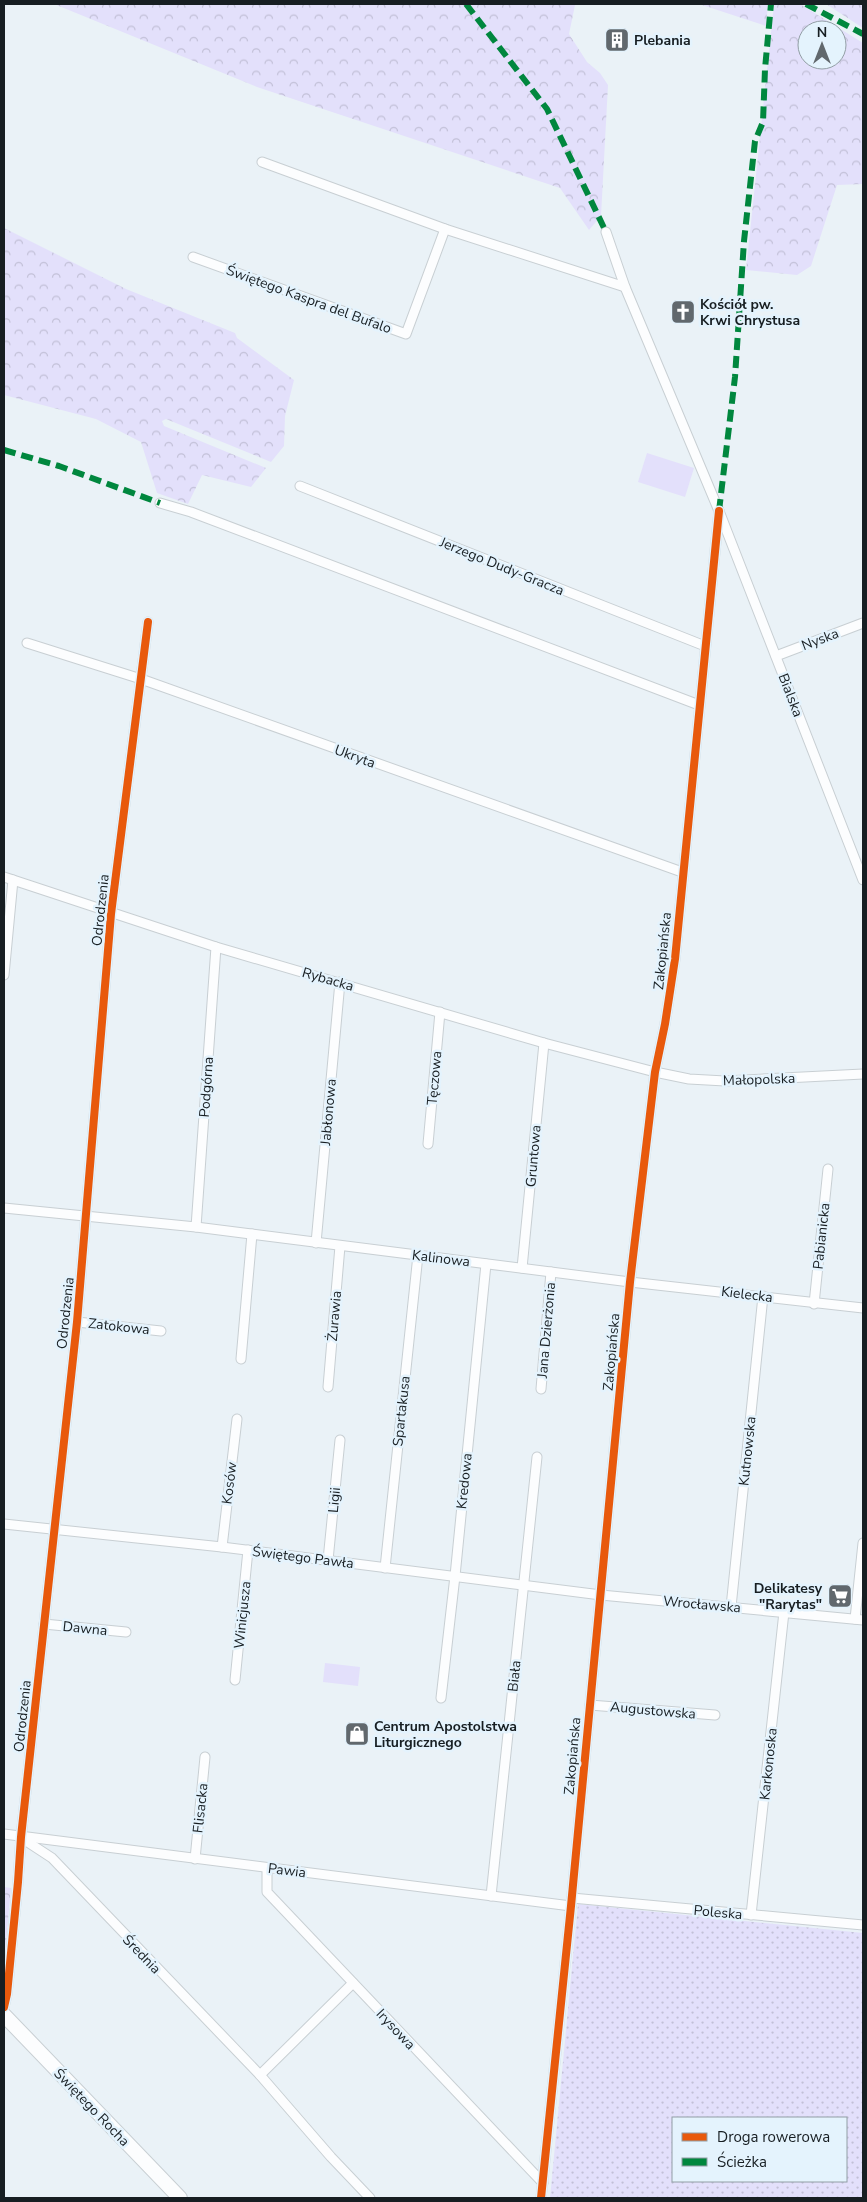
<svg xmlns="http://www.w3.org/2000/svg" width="867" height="2202" viewBox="0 0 867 2202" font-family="'Nunito Sans',sans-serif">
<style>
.green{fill:#e3e0fb}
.forest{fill:url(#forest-crowns);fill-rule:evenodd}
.garden{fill:url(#garden-dots);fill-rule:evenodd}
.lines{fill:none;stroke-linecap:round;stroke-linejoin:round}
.minor-casing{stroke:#c8cfd3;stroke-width:11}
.primary-casing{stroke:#c8cfd3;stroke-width:16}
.minor{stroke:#fcfdfe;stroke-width:9}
.primary{stroke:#fcfdfe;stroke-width:14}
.quiet{stroke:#00873e;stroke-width:6;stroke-dasharray:12 6;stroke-linecap:butt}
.cycleway-casing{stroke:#e4f3fd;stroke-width:11}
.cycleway{stroke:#e8590c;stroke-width:8}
.labels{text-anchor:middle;stroke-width:5;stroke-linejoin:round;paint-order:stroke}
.poi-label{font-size:14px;font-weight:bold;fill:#171e22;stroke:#e4f3fd;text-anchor:start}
.street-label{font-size:14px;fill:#171e22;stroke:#e4f3fd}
</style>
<defs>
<pattern id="forest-crowns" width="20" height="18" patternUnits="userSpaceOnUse" patternTransform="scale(1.25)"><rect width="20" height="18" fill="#e3e0fb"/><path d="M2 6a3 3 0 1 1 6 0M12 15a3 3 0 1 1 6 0" fill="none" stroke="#c2c0d7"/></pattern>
<pattern id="garden-dots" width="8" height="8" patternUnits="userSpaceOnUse" patternTransform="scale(1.25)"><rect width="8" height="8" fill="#e3e0fb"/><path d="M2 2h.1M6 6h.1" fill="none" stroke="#c2c0d7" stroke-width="1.8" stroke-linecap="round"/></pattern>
</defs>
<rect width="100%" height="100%" fill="#eaf2f7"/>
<g class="green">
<polygon points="647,453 694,468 685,497 638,482"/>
<polygon points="325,1663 360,1667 358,1686 323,1682"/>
</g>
<g class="forest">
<polygon points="54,4 572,4 575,5 569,34 587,62 600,73 608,85 601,216 589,230 560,188 257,87"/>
<polygon points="699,4 768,4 766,26"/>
<path d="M774,4H800L863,43V184L837,185L811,266L797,275L746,270ZM807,30H837V60H807Z"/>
<polygon points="826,4 863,4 863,28"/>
<polygon points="4,228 126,289 235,333 237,338 294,380 285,416 284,446 271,462 166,419 162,421 164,426 266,468 251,487 202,475 188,504 157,493 141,442 96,419 4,395"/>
<polygon points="4,1887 11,1888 4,1963"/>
</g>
<path class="garden" d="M578,1904L863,1933V2198H550ZM673,2118H846V2181H673Z"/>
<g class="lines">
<defs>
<g id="minor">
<polyline points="262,162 445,229 625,287"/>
<polyline points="606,232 625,287 719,511 863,880"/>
<polyline points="193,257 406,334 445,229"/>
<polyline points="300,486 705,646"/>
<polyline points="160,503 191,512 699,705"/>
<polyline points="27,643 141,679 682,872"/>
<polyline points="776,656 863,623"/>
<polyline points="4,877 216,947 544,1043 655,1072 689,1079 725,1081 863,1074"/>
<polyline points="4,975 13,880"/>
<polyline points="428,1144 440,1012"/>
<polyline points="4,1208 196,1227 630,1282 863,1308"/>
<polyline points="196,1227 216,947"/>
<polyline points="316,1243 340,982"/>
<polyline points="522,1268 544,1043"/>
<polyline points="814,1304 828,1169"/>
<polyline points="77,1322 161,1331"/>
<polyline points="241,1359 252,1234"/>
<polyline points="328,1387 340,1246"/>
<polyline points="541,1389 551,1272"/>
<polyline points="4,1524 222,1547 601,1595 863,1620"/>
<polyline points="222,1547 237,1419"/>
<polyline points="328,1560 340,1440"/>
<polyline points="385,1568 418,1255"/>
<polyline points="731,1607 763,1296"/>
<polyline points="855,1619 863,1543"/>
<polyline points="44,1624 126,1632"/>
<polyline points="235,1680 248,1550"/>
<polyline points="441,1698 455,1576 486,1264"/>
<polyline points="590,1705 715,1715"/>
<polyline points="4,1834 571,1906"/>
<polyline points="23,1839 52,1858 260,2075 331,2157 370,2198"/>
<polyline points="195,1859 205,1757"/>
<polyline points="267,1868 267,1892 543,2183"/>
<polyline points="491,1896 537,1457"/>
<polyline points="572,1898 863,1925"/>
<polyline points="751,1915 784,1612"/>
<polyline points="4,2007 7,1994 18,1882 21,1837 77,1322 111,914 148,622"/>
<polyline points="260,2075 353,1983"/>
<polyline points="541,2198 571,1906 630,1282 655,1072 665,1024 675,959 719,511"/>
</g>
<polyline id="primary" points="4,2015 180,2198"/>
</defs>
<use href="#minor" class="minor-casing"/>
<use href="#primary" class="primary-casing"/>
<use href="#minor" class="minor"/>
<use href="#primary" class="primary"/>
<g class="quiet">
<polyline points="466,4 547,109 606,232"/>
<polyline points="806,4 863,34"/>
<polyline points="4,450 59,466 160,503"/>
<polyline points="719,511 735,377 744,241 755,141 763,122 765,69 771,4"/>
</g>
<defs>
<g id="cycleway">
<polyline points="4,2007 7,1994 18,1882 21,1837 77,1322 111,914 148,622"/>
<polyline points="541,2198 571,1906 630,1282 655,1072 665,1024 675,959 719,511"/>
</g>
</defs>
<use href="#cycleway" class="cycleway-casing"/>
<use href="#cycleway" class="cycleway"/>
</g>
<defs>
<symbol id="building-square" viewBox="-11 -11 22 22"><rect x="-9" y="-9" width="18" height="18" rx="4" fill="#61686d" stroke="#e4f3fd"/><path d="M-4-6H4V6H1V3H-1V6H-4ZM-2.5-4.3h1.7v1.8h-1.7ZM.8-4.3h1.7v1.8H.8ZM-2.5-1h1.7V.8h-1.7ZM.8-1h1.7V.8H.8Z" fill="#fff"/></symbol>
<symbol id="church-square" viewBox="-11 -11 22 22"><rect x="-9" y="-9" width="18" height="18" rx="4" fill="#61686d" stroke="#e4f3fd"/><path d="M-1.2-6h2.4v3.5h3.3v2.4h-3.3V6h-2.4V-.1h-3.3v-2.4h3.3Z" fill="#fff"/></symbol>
<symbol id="supermarket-square" viewBox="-11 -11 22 22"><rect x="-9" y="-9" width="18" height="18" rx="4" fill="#61686d" stroke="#e4f3fd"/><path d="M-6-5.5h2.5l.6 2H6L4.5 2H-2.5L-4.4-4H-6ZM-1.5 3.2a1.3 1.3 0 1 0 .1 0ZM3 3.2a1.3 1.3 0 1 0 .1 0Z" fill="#fff"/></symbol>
<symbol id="shop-square" viewBox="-11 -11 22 22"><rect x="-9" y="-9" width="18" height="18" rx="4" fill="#61686d" stroke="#e4f3fd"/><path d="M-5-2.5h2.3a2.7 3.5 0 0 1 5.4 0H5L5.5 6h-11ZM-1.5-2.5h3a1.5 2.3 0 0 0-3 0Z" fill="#fff"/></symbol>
</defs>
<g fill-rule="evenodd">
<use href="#building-square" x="603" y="26" width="28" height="28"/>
<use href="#church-square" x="669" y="298" width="28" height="28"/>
<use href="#supermarket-square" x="826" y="1582" width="28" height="28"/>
<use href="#shop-square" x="343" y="1720" width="28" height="28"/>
</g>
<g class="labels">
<g class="poi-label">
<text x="634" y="45">Plebania</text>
<text x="700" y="309">Kościół pw.<tspan x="700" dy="16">Krwi Chrystusa</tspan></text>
<text x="822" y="1593" text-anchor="end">Delikatesy<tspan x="822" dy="16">"Rarytas"</tspan></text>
<text x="374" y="1731">Centrum Apostolstwa<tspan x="374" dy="16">Liturgicznego</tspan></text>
</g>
<g class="street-label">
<text transform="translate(309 299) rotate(20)" y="5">Świętego Kaspra del Bufalo</text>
<text transform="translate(502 566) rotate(22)" y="5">Jerzego Dudy-Gracza</text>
<text transform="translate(820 639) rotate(-21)" y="5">Nyska</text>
<text transform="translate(791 695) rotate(69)" y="5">Bialska</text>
<text transform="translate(355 756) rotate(20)" y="5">Ukryta</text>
<text transform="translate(100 910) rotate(-84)" y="5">Odrodzenia</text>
<text transform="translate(662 951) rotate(-84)" y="5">Zakopiańska</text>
<text transform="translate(328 979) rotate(16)" y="5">Rybacka</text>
<text transform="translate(434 1078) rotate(-85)" y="5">Tęczowa</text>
<text transform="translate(759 1079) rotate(-2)" y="5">Małopolska</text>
<text transform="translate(206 1087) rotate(-86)" y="5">Podgórna</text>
<text transform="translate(328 1112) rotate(-85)" y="5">Jabłonowa</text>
<text transform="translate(533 1156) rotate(-85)" y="5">Gruntowa</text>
<text transform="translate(821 1236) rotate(-84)" y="5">Pabianicka</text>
<text transform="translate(441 1258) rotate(7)" y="5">Kalinowa</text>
<text transform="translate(747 1294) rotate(7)" y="5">Kielecka</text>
<text transform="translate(65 1313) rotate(-84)" y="5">Odrodzenia</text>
<text transform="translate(334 1316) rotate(-85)" y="5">Żurawia</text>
<text transform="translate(119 1326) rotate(6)" y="5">Zatokowa</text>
<text transform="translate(546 1330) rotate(-85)" y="5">Jana Dzierżonia</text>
<text transform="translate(611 1352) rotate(-85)" y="5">Zakopiańska</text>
<text transform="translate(401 1411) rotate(-84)" y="5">Spartakusa</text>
<text transform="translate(747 1451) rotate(-84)" y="5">Kutnowska</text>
<text transform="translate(464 1481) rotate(-84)" y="5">Kredowa</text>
<text transform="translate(229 1483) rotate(-83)" y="5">Kosów</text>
<text transform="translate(334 1500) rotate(-85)" y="5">Ligii</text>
<text transform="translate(303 1557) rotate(7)" y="5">Świętego Pawła</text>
<text transform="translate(702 1604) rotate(5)" y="5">Wrocławska</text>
<text transform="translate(242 1615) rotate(-84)" y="5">Winicjusza</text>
<text transform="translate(85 1628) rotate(6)" y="5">Dawna</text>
<text transform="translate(514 1676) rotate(-84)" y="5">Biała</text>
<text transform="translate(653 1710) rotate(5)" y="5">Augustowska</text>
<text transform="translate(22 1716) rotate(-84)" y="5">Odrodzenia</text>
<text transform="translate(572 1756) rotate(-85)" y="5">Zakopiańska</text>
<text transform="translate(768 1764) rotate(-84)" y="5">Karkonoska</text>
<text transform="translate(200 1808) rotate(-84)" y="5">Flisacka</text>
<text transform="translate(287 1870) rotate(7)" y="5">Pawia</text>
<text transform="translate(718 1912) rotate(5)" y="5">Poleska</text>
<text transform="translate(142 1954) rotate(46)" y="5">Średnia</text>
<text transform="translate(396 2029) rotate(47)" y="5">Irysowa</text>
<text transform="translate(92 2107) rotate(46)" y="5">Świętego Rocha</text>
</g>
</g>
<rect width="867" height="2202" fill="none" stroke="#171e22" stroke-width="10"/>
<rect x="672" y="2117" width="175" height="65" fill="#e4f3fd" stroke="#929ea5"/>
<rect x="682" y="2133" width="25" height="8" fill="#e8590c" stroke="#929ea5"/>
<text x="717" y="2142" font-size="15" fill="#171e22">Droga rowerowa</text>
<rect x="682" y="2158" width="25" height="8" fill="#00873e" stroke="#929ea5"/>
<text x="717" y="2167" font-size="15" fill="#171e22">Ścieżka</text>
<g transform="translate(822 45)"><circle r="24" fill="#e4f3fd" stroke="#929ea5"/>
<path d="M0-4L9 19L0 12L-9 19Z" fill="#61686d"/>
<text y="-8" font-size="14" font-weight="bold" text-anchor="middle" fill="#171e22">N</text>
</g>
</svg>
